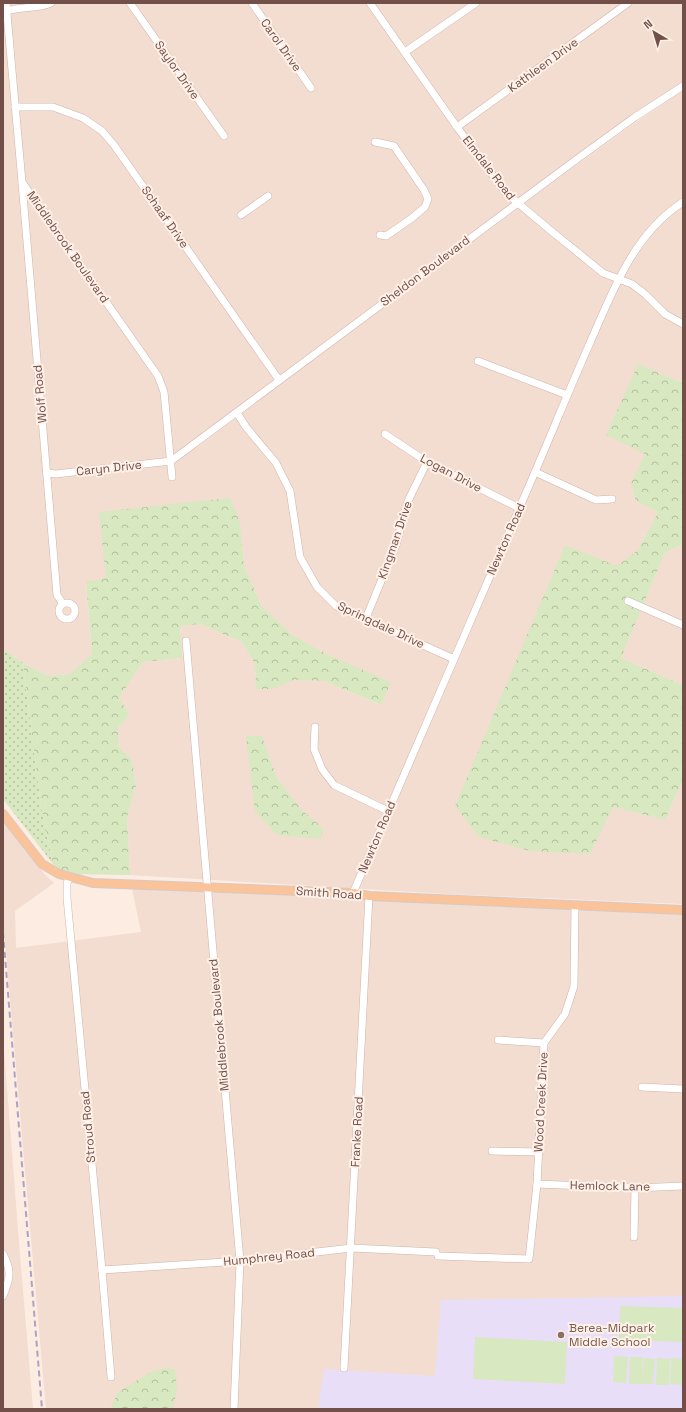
<svg xmlns="http://www.w3.org/2000/svg" width="686" height="1412" viewBox="0 0 686 1412" font-family="'Space Grotesk',sans-serif">
<style>
.residential{fill:#f3dcd0;fill-rule:evenodd}
.education{fill:#e9def8}
.grass{fill:url(#grass-dots)}
.forest{fill:url(#forest-crowns)}
.pitch{fill:#d8e8c0}
.lines{fill:none;stroke-linecap:round;stroke-linejoin:round}
.minor-casing{stroke:#ceb4ab;stroke-width:8}
.major-casing{stroke:#d5cac8;stroke-width:10}
.minor{stroke:#fff;stroke-width:7}
.major{stroke:#fac39a;stroke-width:8}
.rail{stroke:#ada1c4;stroke-width:2;stroke-dasharray:6 4;stroke-linecap:butt}
.education-dot{fill:#8d6e63;stroke:#fff1e7;stroke-width:1.5}
.labels{text-anchor:middle;stroke-width:4;stroke-linejoin:round;paint-order:stroke}
.street-label{font-size:12px;fill:#724f49;stroke:#fff1e7}
.education-label{font-size:12px;fill:#785e54;stroke:#fff1e7;text-anchor:start}
</style>
<defs>
<pattern id="grass-dots" width="8" height="8" patternUnits="userSpaceOnUse"><rect width="8" height="8" fill="#d8e8c0"/><path d="M2 2h.1M6 6h.1" fill="none" stroke="#b4be9e" stroke-width="1.8" stroke-linecap="round"/></pattern>
<pattern id="forest-crowns" width="20" height="18" patternUnits="userSpaceOnUse"><rect width="20" height="18" fill="#d8e8c0"/><path d="M2 6a3 3 0 1 1 6 0M12 15a3 3 0 1 1 6 0" fill="none" stroke="#b4be9e"/></pattern>
</defs>
<rect width="100%" height="100%" fill="#fcece1"/>
<g class="residential">
<path d="M3,3H683V82L634,114L527,192L274,379L195,439L199,446L243,412L532,197L639,120L683,90V383L638,364L645,454L636,501L658,512L638,550L617,567L565,545L613,807L665,820L683,780V904L448,894L130,875L127,817L136,786L132,760L119,747L118,728L130,715L119,698L143,662L182,658L180,626L200,624L242,642L255,664L256,688L293,680L324,681L380,705L333,657L292,635L261,605L244,565L240,522L106,578L86,583L92,654L71,674L48,676L23,663L3,649ZM262,736L277,778L302,810L323,828L255,811Z"/>
<polygon points="683,544 683,685 621,658 665,553"/>
<polygon points="3,818 45,875 54,883 15,911 16,948 141,932 132,888 322,895 683,913 683,1409 46,1409 3,919"/>
<polygon points="3,1037 19,1243 33,1409 3,1409"/>
</g>
<polygon class="education" points="683,1296 683,1409 318,1409 324,1369 435,1376 441,1300"/>
<polygon class="grass" points="3,649 23,663 41,806 53,864 3,799"/>
<g class="forest">
<polygon points="638,364 683,383 683,544 665,553 621,658 683,685 683,780 665,820 613,807 590,854 530,851 479,837 455,806 565,545 617,566 638,550 658,512 636,501 631,483 645,454 606,435"/>
<polygon points="230,498 240,522 244,565 261,605 292,635 333,657 391,682 381,705 324,681 293,680 273,689 256,689 255,664 242,642 200,624 180,626 182,658 143,662 119,698 130,715 118,728 119,747 132,760 136,786 127,817 130,875 65,874 53,864 41,806 23,663 48,676 70,674 92,654 86,582 106,578 99,512"/>
<polygon points="246,736 262,736 277,778 302,810 323,828 321,839 277,835 255,811"/>
<polygon points="167,1367 175,1370 177,1389 173,1409 110,1409 118,1392 149,1373"/>
</g>
<g class="pitch">
<polygon points="620,1306 683,1308 683,1342 619,1340"/>
<polygon points="475,1337 567,1342 565,1384 473,1379"/>
<polygon points="614,1356 628,1357 626,1383 613,1382"/>
<polygon points="630,1357 643,1357 642,1383 644,1358 655,1359 653,1384 629,1384"/>
<polygon points="657,1358 670,1359 669,1385 656,1385"/>
<polygon points="671,1358 683,1359 682,1385 670,1384"/>
</g>
<g class="lines">
<defs>
<g id="minor">
<polyline points="6,3 22,182 158,376 164,392 172,477"/>
<polyline points="130,3 224,136"/>
<polyline points="252,3 311,88"/>
<polyline points="370,3 457,127 506,193 550,230 603,273 632,284 645,294 665,314 683,324"/>
<path d="M7,11C21,6 38,9 51,3"/>
<polyline points="405,52 476,3"/>
<polyline points="15,107 53,107 83,118 102,131 114,145 279,380"/>
<polyline points="457,127 628,3"/>
<polyline points="375,142 394,146 424,190 428,199 425,207 412,218 386,236 380,235"/>
<polyline points="22,183 57,595 63,604"/>
<polyline points="241,215 268,196"/>
<polyline points="478,361 567,395"/>
<polyline points="237,413 246,427 276,463 290,491 300,557 317,587 336,606 454,659"/>
<polyline points="385,434 427,462 519,508"/>
<polyline points="535,472 596,500 612,499"/>
<polyline points="47,473 56,474 171,461 577,159 635,117 683,86"/>
<polyline points="628,601 683,625"/>
<circle cx="67" cy="611" r="8"/>
<polyline points="366,620 368,613 396,545 408,501 427,462"/>
<polyline points="186,641 240,1261 234,1409"/>
<polyline points="315,727 314,749 322,769 334,785 388,811"/>
<polyline points="69,877 67,884 67,898 102,1270 111,1377"/>
<path d="M353,893C409,763 466,632 522,502C545,450 566,397 589,345C612,293 633,234 683,202"/>
<polyline points="498,1040 544,1043"/>
<polyline points="642,1087 683,1089"/>
<polyline points="492,1151 538,1152"/>
<polyline points="537,1184 635,1188 683,1186"/>
<polyline points="634,1237 635,1188"/>
<path d="M3,1254C12,1271 10,1279 3,1296"/>
<polyline points="438,1256 529,1259 537,1184 544,1043 565,1014 574,986 575,905"/>
<polyline points="102,1270 240,1261 351,1248 436,1252"/>
<polyline points="344,1368 369,896"/>
</g>
<polyline id="major" points="3,814 42,864 59,874 93,883 353,893 369,896 683,910"/>
</defs>
<use href="#minor" class="minor-casing"/>
<use href="#major" class="major-casing"/>
<use href="#minor" class="minor"/>
<use href="#major" class="major"/>
<polyline class="rail" points="3,932 42,1409"/>
</g>
<circle class="education-dot" cx="561" cy="1335" r="4"/>
<g class="labels">
<g class="street-label">
<text transform="translate(281 45) rotate(55)" y="4">Carol Drive</text>
<text transform="translate(543 65) rotate(-36)" y="4">Kathleen Drive</text>
<text transform="translate(177 70) rotate(55)" y="4">Saylor Drive</text>
<text transform="translate(489 168) rotate(52)" y="4">Elmdale Road</text>
<text transform="translate(165 217) rotate(55)" y="4">Schaaf Drive</text>
<text transform="translate(68 247) rotate(55)" y="4">Middlebrook Boulevard</text>
<text transform="translate(425 271) rotate(-37)" y="4">Sheldon Boulevard</text>
<text transform="translate(40 394) rotate(-95)" y="4">Wolf Road</text>
<text transform="translate(109 468) rotate(-6)" y="4">Caryn Drive</text>
<text transform="translate(451 473) rotate(28)" y="4">Logan Drive</text>
<text transform="translate(506 539) rotate(-66)" y="4">Newton Road</text>
<text transform="translate(395 540) rotate(-71)" y="4">Kingman Drive</text>
<text transform="translate(381 625) rotate(25)" y="4">Springdale Drive</text>
<text transform="translate(377 837) rotate(-67)" y="4">Newton Road</text>
<text transform="translate(329 893) rotate(4)" y="4">Smith Road</text>
<text transform="translate(219 1025) rotate(-95)" y="4">Middlebrook Boulevard</text>
<text transform="translate(541 1102) rotate(-87)" y="4">Wood Creek Drive</text>
<text transform="translate(88 1127) rotate(-95)" y="4">Stroud Road</text>
<text transform="translate(357 1132) rotate(-87)" y="4">Franke Road</text>
<text transform="translate(610 1186) rotate(1)" y="4">Hemlock Lane</text>
<text transform="translate(269 1257) rotate(-6)" y="4">Humphrey Road</text>
</g>
<g class="education-label">
<text x="569" y="1332">Berea-Midpark<tspan x="569" dy="14">Middle School</tspan></text>
</g>
</g>
<rect width="686" height="1412" fill="none" stroke="#724f49" stroke-width="8"/>
<g transform="translate(654 32) rotate(322)" stroke="#fff1e7" stroke-width="3" paint-order="stroke">
<path d="M0-3L7 15L0 10L-7 15Z" fill="#724f49"/>
<text y="-6" font-size="11" font-weight="bold" text-anchor="middle" fill="#724f49">N</text>
</g>
</svg>
